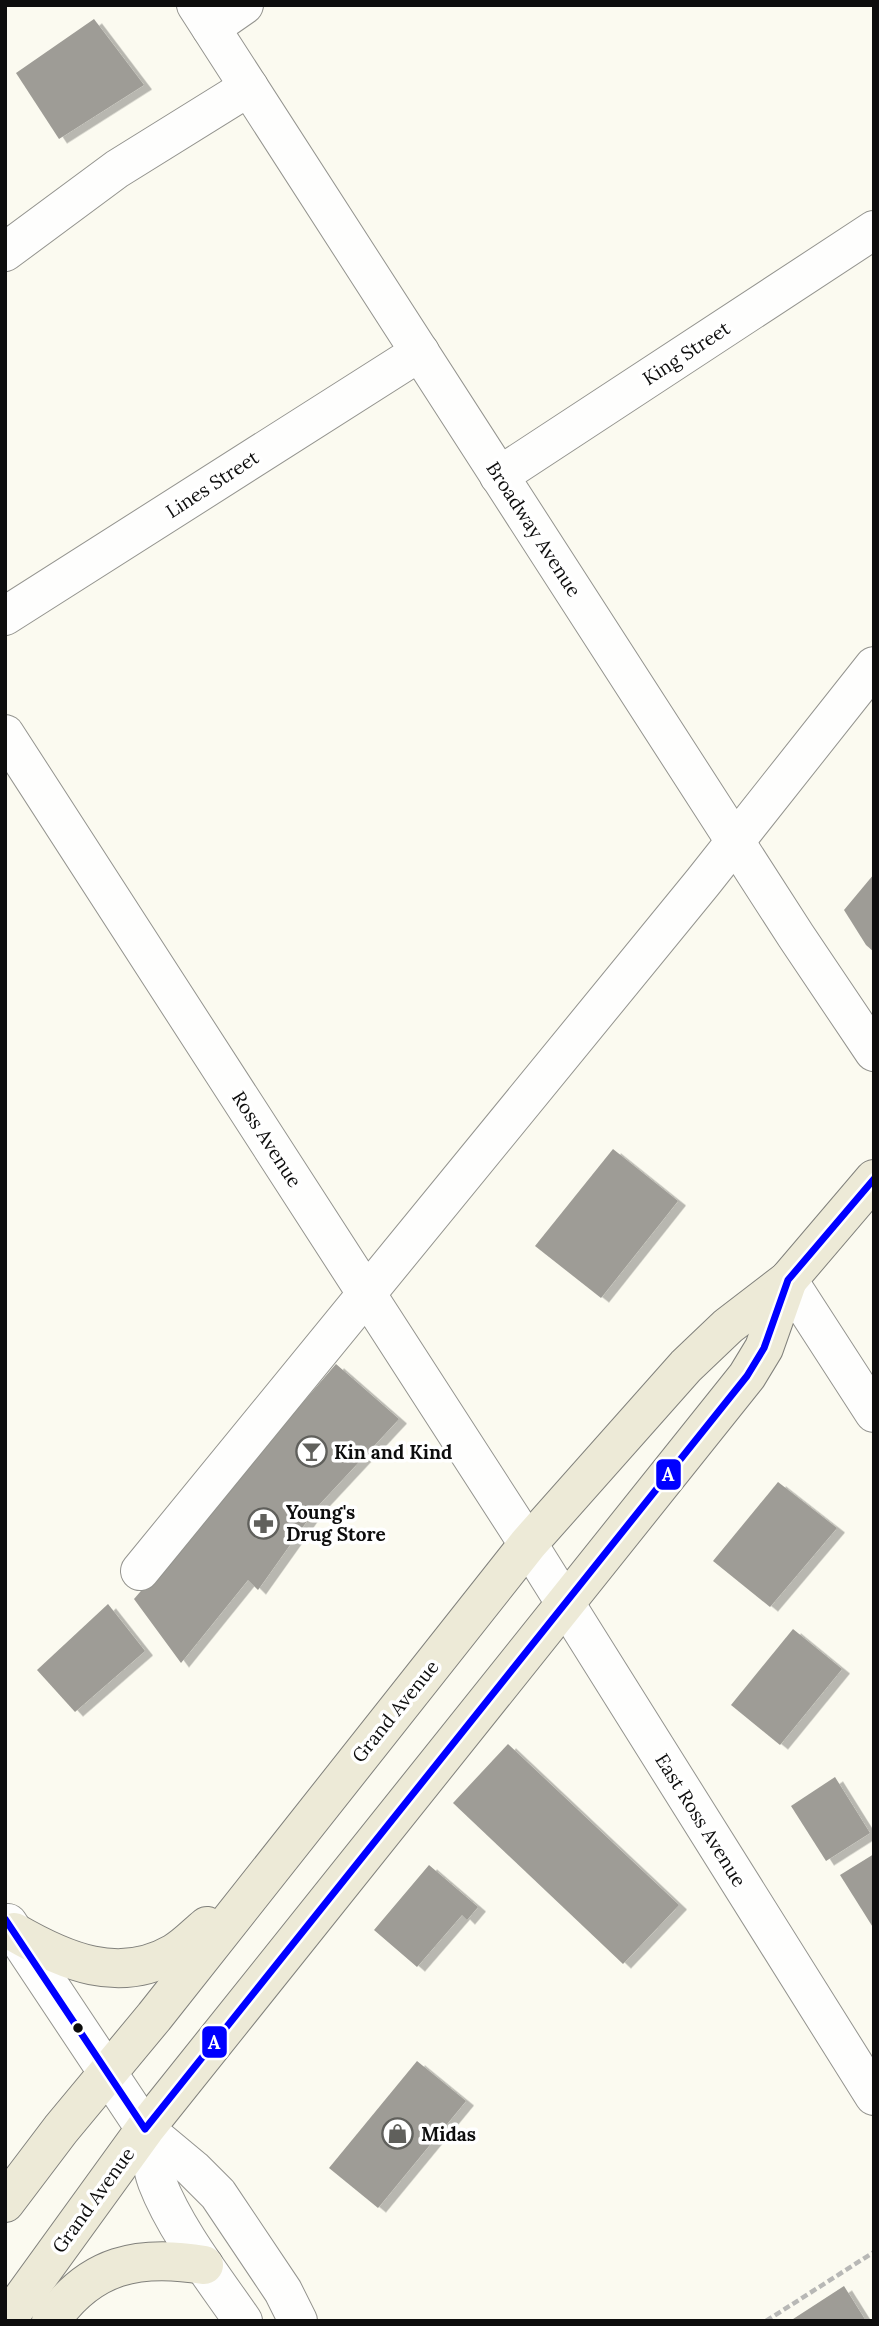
<svg xmlns="http://www.w3.org/2000/svg" width="879" height="2326" viewBox="0 0 879 2326" font-family="Lora,serif">
<style>
.building{fill:#9e9c96;filter:url(#shadow)}
.lines{fill:none;stroke-linecap:round;stroke-linejoin:round}
.minor-casing{stroke:#94948f;stroke-width:40}
.major-casing{stroke:#81817c;stroke-width:40}
.path{stroke:#b8b8b6;stroke-width:4.5;stroke-dasharray:7 3.5;stroke-linecap:butt}
.minor{stroke:#fefefd;stroke-width:38}
.major{stroke:#edead7;stroke-width:38}
.bus-1-casing{stroke:#fff;stroke-width:12}
.bus-1{stroke:#00f;stroke-width:7}
.bus-dot{fill:#0d0d0d;stroke:#fff;stroke-width:2.5}
.labels{text-anchor:middle;stroke-width:7;stroke-linejoin:round;paint-order:stroke}
.street-label{font-size:19px;fill:#0d0d0d;stroke:#fff}
.poi-label{font-size:19px;font-weight:bold;fill:#0d0d0d;stroke:#fff;text-anchor:start}
.line-badge{stroke:#fff;stroke-width:2.5}
.badge-label{font-size:19px;text-anchor:middle;font-weight:bold;fill:#fff}
</style>
<defs>
<filter id="shadow"><feDropShadow dx="8" dy="4.5" stdDeviation="0" flood-color="#0004"/></filter>
</defs>
<rect width="100%" height="100%" fill="#fbfaf0"/>
<g class="building">
<polygon points="94,19 144,85 59,139 16,73"/>
<polygon points="874,874 874,952 866,945 844,910"/>
<polygon points="613,1149 678,1201 601,1298 535,1246"/>
<polygon points="336,1364 399,1419 317,1507 258,1590 248,1580 181,1663 134,1599"/>
<polygon points="778,1482 837,1528 770,1607 713,1561"/>
<polygon points="108,1604 145,1651 75,1712 37,1670"/>
<polygon points="793,1629 842,1669 780,1745 731,1705"/>
<polygon points="508,1744 679,1905 623,1964 453,1803"/>
<polygon points="835,1777 870,1833 826,1861 791,1806"/>
<polygon points="874,1854 874,1929 840,1875"/>
<polygon points="429,1865 478,1907 467,1920 462,1915 417,1967 374,1930"/>
<polygon points="417,2061 466,2101 378,2208 329,2168"/>
<polygon points="844,2286 866,2321 790,2321"/>
</g>
<g class="lines">
<defs>
<g id="minor">
<polyline points="196,5 796,936 874,1052"/>
<polyline points="211,28 244,5"/>
<polyline points="5,252 117,169 249,87"/>
<polyline points="499,476 874,230"/>
<polyline points="5,616 420,352"/>
<polyline points="5,734 528,1544 874,2096"/>
<polyline points="788,1280 874,1413"/>
<polyline points="140,1571 703,882 874,666"/>
<polyline points="8,1923 145,2129 193,2169 218,2194 283,2291 298,2321"/>
<path d="M145,2129C149,2146 151,2166 157,2182C175,2229 214,2279 243,2321"/>
</g>
<g id="major">
<path d="M14,1932C64,1961 119,1985 174,1953C186,1946 196,1935 207,1926"/>
<polyline points="5,2203 61,2129 154,2017 528,1544 686,1366 728,1326 788,1280 874,1179"/>
<polyline points="6,2321 145,2129 747,1376 764,1348 788,1280"/>
<path d="M51,2321C90,2264 139,2254 204,2265"/>
</g>
</defs>
<use href="#minor" class="minor-casing"/>
<use href="#major" class="major-casing"/>
<polyline class="path" points="766,2321 874,2252"/>
<use href="#minor" class="minor"/>
<use href="#major" class="major"/>
<defs>
<polyline id="bus-1" points="5,1919 145,2129 747,1376 764,1348 788,1280 874,1179"/>
</defs>
<use href="#bus-1" class="bus-1-casing"/>
<use href="#bus-1" class="bus-1"/>
</g>
<defs>
<symbol id="bar-ring" viewBox="-11 -11 22 22"><circle r="9.5" fill="#fff" stroke="#60605c" stroke-width="1.5"/><path d="M-6-5H6L.8 .8V4.5H3.5V6h-7V4.5H-.8V.8Z" fill="#60605c"/></symbol>
<symbol id="pharmacy-ring" viewBox="-11 -11 22 22"><circle r="9.5" fill="#fff" stroke="#60605c" stroke-width="1.5"/><path d="M-2-6h4v4h4v4h-4v4h-4v-4h-4v-4h4Z" fill="#60605c"/></symbol>
<symbol id="shop-ring" viewBox="-11 -11 22 22"><circle r="9.5" fill="#fff" stroke="#60605c" stroke-width="1.5"/><path d="M-5-2.5h2.3a2.7 3.5 0 0 1 5.4 0H5L5.5 6h-11ZM-1.5-2.5h3a1.5 2.3 0 0 0-3 0Z" fill="#60605c"/></symbol>
</defs>
<g fill-rule="evenodd">
<use href="#bar-ring" x="294" y="1434" width="35" height="35"/>
<use href="#pharmacy-ring" x="246" y="1506" width="35" height="35"/>
<use href="#shop-ring" x="380" y="2116" width="35" height="35"/>
</g>
<circle class="bus-dot" cx="78" cy="2028" r="6"/>
<g class="labels">
<g class="street-label">
<text transform="translate(686 353) rotate(-33)" y="7">King Street</text>
<text transform="translate(212 484) rotate(-33)" y="7">Lines Street</text>
<text transform="translate(534 529) rotate(57)" y="7">Broadway Avenue</text>
<text transform="translate(267 1139) rotate(57)" y="7">Ross Avenue</text>
<text transform="translate(395 1711) rotate(-51)" y="7">Grand Avenue</text>
<text transform="translate(701 1820) rotate(58)" y="7">East Ross Avenue</text>
<text transform="translate(93 2200) rotate(-54)" y="7">Grand Avenue</text>
</g>
<g class="poi-label">
<text x="334" y="1459">Kin and Kind</text>
<text x="286" y="1519">Young's<tspan x="286" dy="22">Drug Store</tspan></text>
<text x="421" y="2141">Midas</text>
</g>
</g>
<g class="line-badge">
<rect x="655" y="1458" width="27" height="33" rx="7" fill="#00f"/>
<rect x="201" y="2025" width="27" height="34" rx="7" fill="#00f"/>
</g>
<g class="badge-label">
<text x="668" y="1481">A</text>
<text x="214" y="2049">A</text>
</g>
<rect width="879" height="2326" fill="none" stroke="#0d0d0d" stroke-width="14"/>
</svg>
